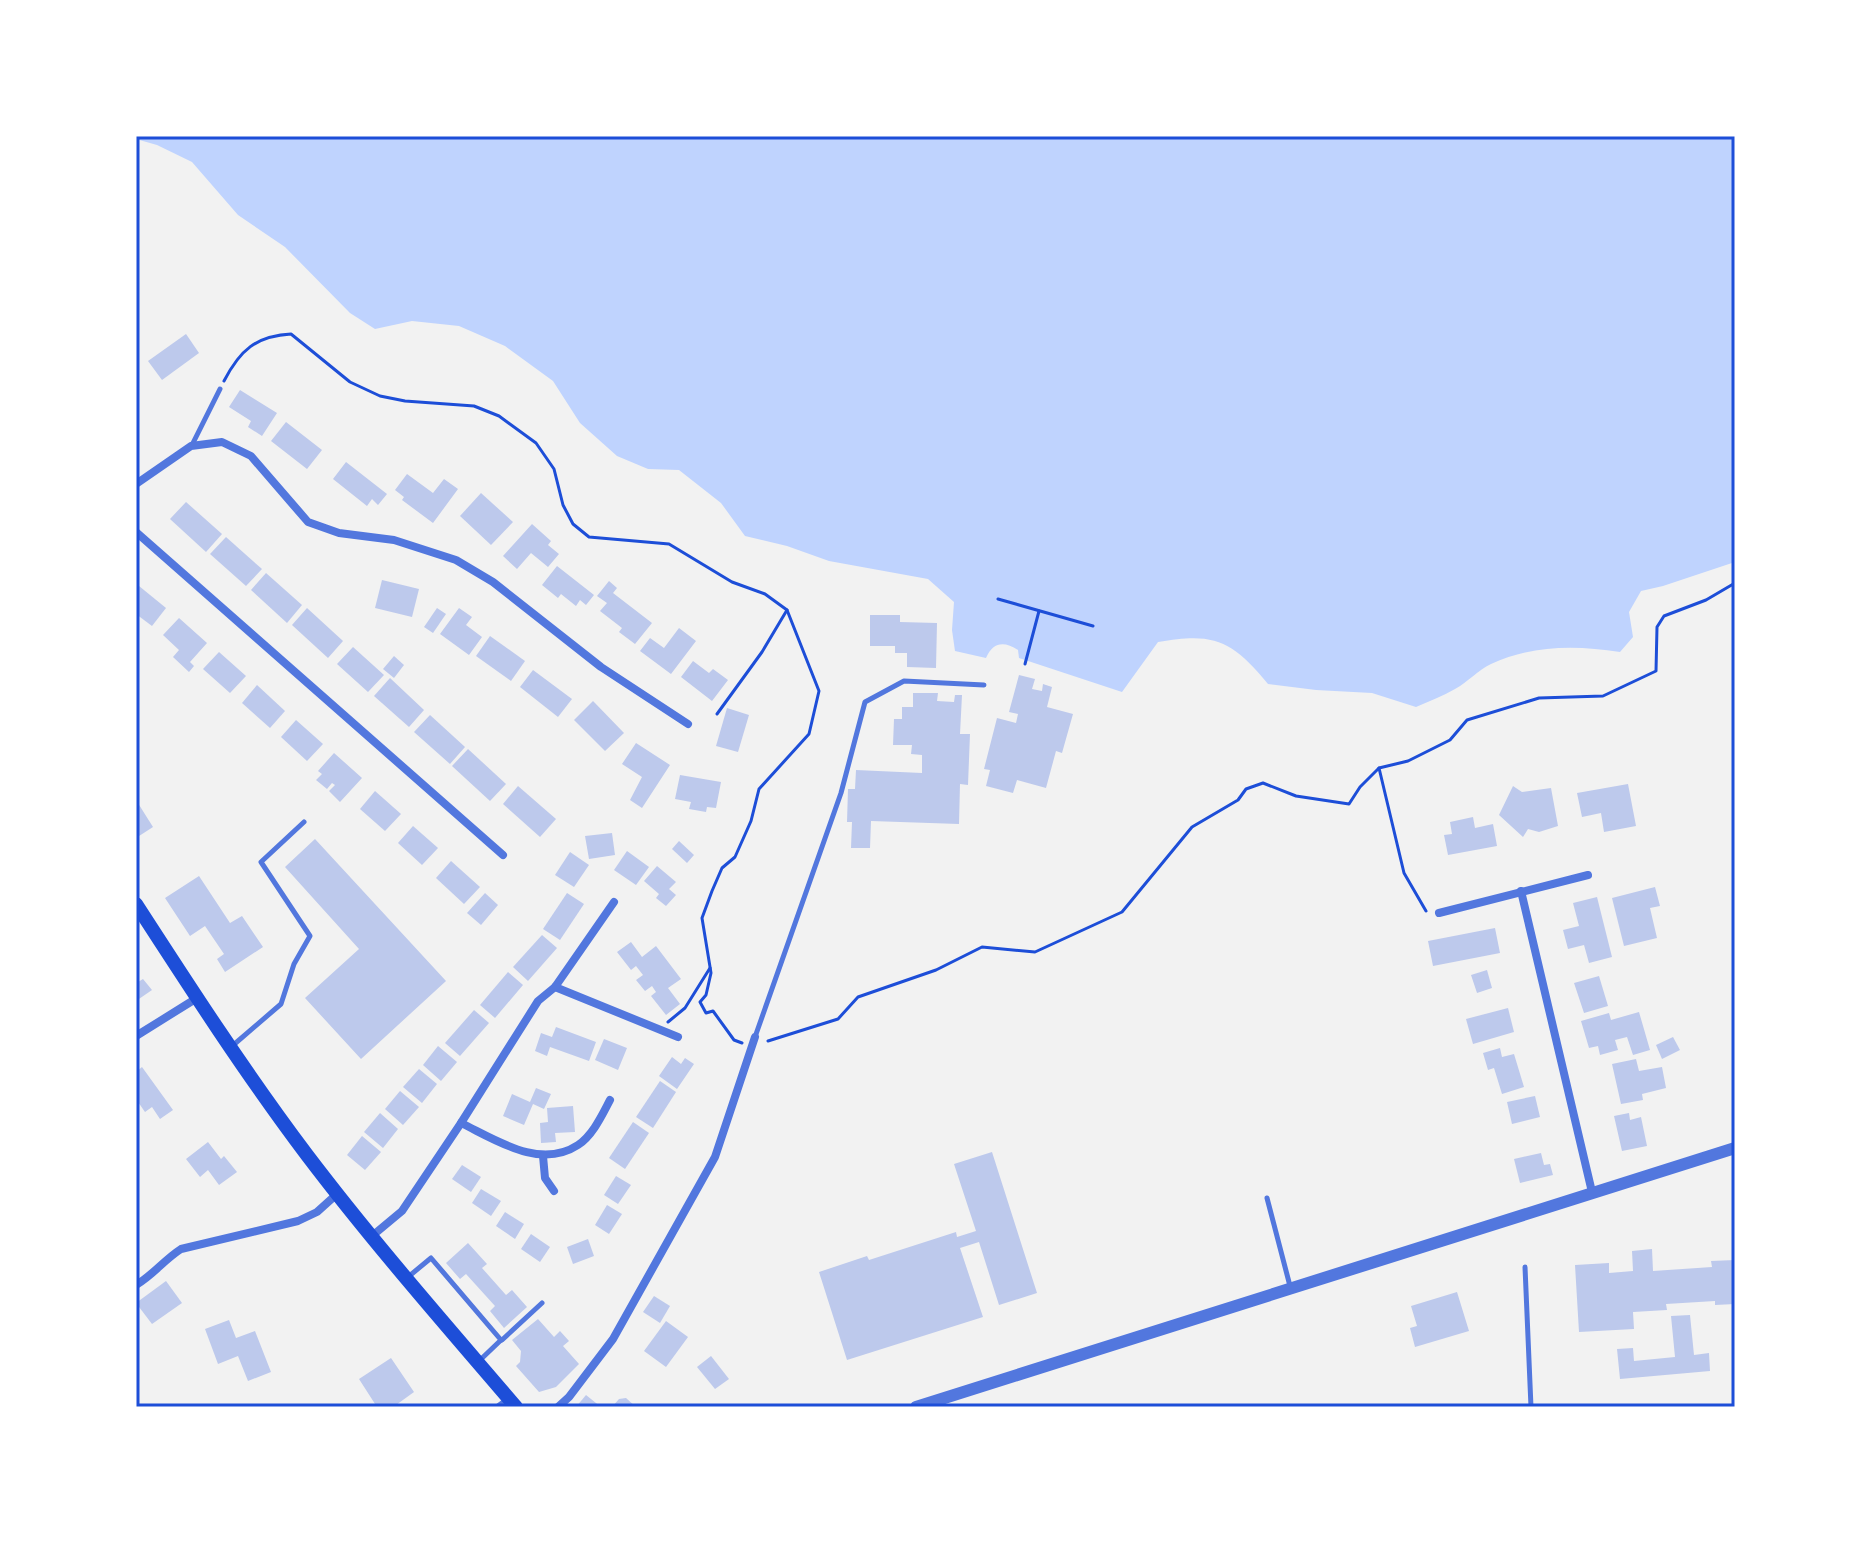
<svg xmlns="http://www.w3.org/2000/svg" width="1871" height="1543" viewBox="0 0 1871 1543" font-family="'Asap Condensed',sans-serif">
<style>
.water{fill:#bfd3fe}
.building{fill:#bdc9ec}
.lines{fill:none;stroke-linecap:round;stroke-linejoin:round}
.path{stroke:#1d4ed8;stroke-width:3}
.service{stroke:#5277de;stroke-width:5}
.minor{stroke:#5277de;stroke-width:8}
.tertiary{stroke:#5277de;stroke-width:12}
.secondary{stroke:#1d4ed8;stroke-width:14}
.neatline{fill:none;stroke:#1d4ed8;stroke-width:3}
</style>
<rect width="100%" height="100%" fill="#f2f2f2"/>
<path class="water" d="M136,136H1735V562L1663,586L1641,591L1629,612L1633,637L1620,652C1575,645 1533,645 1491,664C1478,670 1468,682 1455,689C1443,696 1429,701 1416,707L1372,693L1316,690L1268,684C1232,640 1214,632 1158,642L1122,692L1019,658L1018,650C1004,641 993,642 986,658L955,651L952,630L954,602L928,579L829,561L787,546L745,536L721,503L679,470L648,469L617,456L580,423L553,381L505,346L459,326L412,321L375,329L350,313L285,247L238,215L192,162L157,145L136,139Z"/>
<g class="building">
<polygon points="186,334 199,353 162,380 148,361"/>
<polygon points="240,390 277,413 262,436 248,427 251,421 229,407"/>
<polygon points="286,422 322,450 307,469 271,441"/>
<polygon points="346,462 387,494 378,505 372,499 367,506 333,479"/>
<polygon points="407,474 433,493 444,479 458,489 433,523 402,500 404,497 395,490"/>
<polygon points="481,493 513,522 491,545 460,516"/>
<polygon points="186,502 222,534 206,552 170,519"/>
<polygon points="532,524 551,541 548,545 559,554 548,567 531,553 517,569 503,556"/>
<polygon points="226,537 262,569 246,586 210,554"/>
<polygon points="557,566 594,595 586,605 580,600 576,606 561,594 558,598 542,585"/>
<polygon points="266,573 302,605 287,623 251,590"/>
<polygon points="382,580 419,589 412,617 375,608"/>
<polygon points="609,581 617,588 613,593 652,623 635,644 619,632 622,628 600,611 607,603 597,596"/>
<polygon points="139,586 166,608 152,626 136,614 136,590"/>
<polygon points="307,608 343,641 328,658 292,625"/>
<polygon points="437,608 446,614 433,633 424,627"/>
<polygon points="459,608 472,617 466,625 482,637 469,655 440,634"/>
<polygon points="870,615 900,615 900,622 937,623 936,668 907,667 907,653 895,653 895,646 870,646"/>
<polygon points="179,618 207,643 190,662 194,666 189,672 173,657 179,650 163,635"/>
<polygon points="679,628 696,641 671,674 640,651 650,638 664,648"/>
<polygon points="490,636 525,661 511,681 476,656"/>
<polygon points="353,647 384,675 368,692 337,664"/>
<polygon points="219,652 246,676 230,693 203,669"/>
<polygon points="394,656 404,665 394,678 383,669"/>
<polygon points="693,661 709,673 713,669 728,680 712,701 681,677"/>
<polygon points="533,670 572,699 558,717 520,687"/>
<polygon points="1019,675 1035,679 1032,689 1042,691 1043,684 1052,687 1047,707 1073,714 1062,753 1056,751 1046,788 1017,780 1013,793 986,786 990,770 984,769 997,718 1016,723 1018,714 1009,712"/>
<polygon points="390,678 424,710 409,727 374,696"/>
<polygon points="257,685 285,711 270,728 242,703"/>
<polygon points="913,693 938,693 937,701 954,702 955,695 962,695 960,734 970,734 968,785 960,784 959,824 871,821 870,848 851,848 852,822 847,822 848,789 855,789 856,770 922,773 922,755 911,754 912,745 893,745 894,719 902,719 902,707 913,707"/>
<polygon points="593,701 624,733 605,751 574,720"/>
<polygon points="727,708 749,715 738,752 716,746"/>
<polygon points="430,715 465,747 450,764 414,732"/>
<polygon points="296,720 323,744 307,761 281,737"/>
<polygon points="636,743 670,765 642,808 630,800 642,777 622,764"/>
<polygon points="468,749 506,784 490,801 452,766"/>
<polygon points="334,753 362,778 340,802 329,791 335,785 332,783 327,789 316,780 322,774 318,771"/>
<polygon points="680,775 721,782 716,808 707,807 706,812 689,809 691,802 675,799"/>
<polygon points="1628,784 1636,826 1604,832 1601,813 1582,817 1577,793"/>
<polygon points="518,786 556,819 540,837 503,804"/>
<polygon points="1513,786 1522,792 1551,788 1558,826 1539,832 1528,829 1523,837 1499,815"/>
<polygon points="375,791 401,814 385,831 360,809"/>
<polygon points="136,800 153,827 136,838"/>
<polygon points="1473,817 1475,828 1493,824 1497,846 1448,855 1444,835 1452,834 1450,822"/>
<polygon points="413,826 438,848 422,865 398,843"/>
<polygon points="612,833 615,855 589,859 585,836"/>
<polygon points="315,839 446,981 361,1059 305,998 359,949 285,867"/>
<polygon points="679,841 694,855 687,863 672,849"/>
<polygon points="627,851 649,867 636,885 614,870"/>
<polygon points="570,852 589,865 574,887 555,875"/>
<polygon points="451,861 480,887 464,904 436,878"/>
<polygon points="657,866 676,882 669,889 676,895 666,906 656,898 659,894 644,881"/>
<polygon points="199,876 230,923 242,916 263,947 225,972 217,959 224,954 205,926 190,936 165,898"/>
<polygon points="1655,887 1660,906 1650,908 1657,938 1624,946 1612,898"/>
<polygon points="485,893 498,905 481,925 467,913"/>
<polygon points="567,893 584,904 560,940 543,929"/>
<polygon points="1597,897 1612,957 1589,963 1584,945 1568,949 1563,930 1579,926 1573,903"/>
<polygon points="1495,928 1500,953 1433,966 1428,941"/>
<polygon points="542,935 557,948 528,981 513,967"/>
<polygon points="631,942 642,957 656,946 681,979 668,988 680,1004 666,1015 651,996 656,992 652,986 645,991 636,980 643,975 636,966 631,970 617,952"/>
<polygon points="1487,970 1492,988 1477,993 1471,975"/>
<polygon points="508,972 523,985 495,1018 480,1005"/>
<polygon points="1599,976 1608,1006 1584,1013 1574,983"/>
<polygon points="136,978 138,982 143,979 152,990 136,1001"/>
<polygon points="1508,1008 1514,1032 1473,1044 1466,1019"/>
<polygon points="474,1010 489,1023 460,1056 445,1043"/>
<polygon points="1639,1012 1650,1050 1633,1055 1627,1037 1615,1040 1618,1050 1600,1055 1598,1046 1589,1048 1581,1021 1609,1013 1611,1020"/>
<polygon points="556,1027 596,1042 589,1061 550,1047 547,1056 535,1051 541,1033 552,1037"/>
<polygon points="1673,1037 1680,1050 1662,1059 1656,1045"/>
<polygon points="604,1039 627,1048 618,1070 595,1060"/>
<polygon points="438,1046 457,1062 441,1081 423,1065"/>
<polygon points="1500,1048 1502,1057 1514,1054 1524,1087 1502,1094 1494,1068 1488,1070 1483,1053"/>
<polygon points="672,1057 681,1064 685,1058 694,1064 677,1089 659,1076"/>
<polygon points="1636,1059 1639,1071 1662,1067 1666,1088 1642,1094 1643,1100 1621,1104 1612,1064"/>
<polygon points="142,1067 173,1110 160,1119 152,1107 145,1112 136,1099 136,1072"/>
<polygon points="419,1069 437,1084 422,1103 403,1087"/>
<polygon points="660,1081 676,1092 653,1128 636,1117"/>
<polygon points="536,1088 551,1094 544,1109 533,1104 524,1125 503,1116 512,1094 530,1102"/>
<polygon points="400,1091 419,1107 403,1125 385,1109"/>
<polygon points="1535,1096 1540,1117 1512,1124 1507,1102"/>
<polygon points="573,1106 575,1132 555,1133 556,1142 541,1143 540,1123 548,1122 547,1108"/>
<polygon points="380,1113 398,1129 383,1148 364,1132"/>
<polygon points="1629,1113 1630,1120 1641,1117 1647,1146 1622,1151 1614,1116"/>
<polygon points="633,1122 649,1133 625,1169 609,1158"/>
<polygon points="362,1136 381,1152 365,1170 347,1155"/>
<polygon points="208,1142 221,1159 224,1156 237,1172 219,1185 208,1170 200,1177 186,1159"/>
<polygon points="992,1152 1037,1293 999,1305 979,1242 960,1248 983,1317 847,1360 819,1272 867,1256 869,1260 956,1232 957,1237 976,1231 954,1164"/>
<polygon points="1541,1153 1544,1165 1550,1164 1553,1175 1520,1183 1514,1159"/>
<polygon points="462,1165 481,1177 471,1192 452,1179"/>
<polygon points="616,1176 631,1185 618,1204 604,1195"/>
<polygon points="481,1189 501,1201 491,1216 472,1203"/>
<polygon points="607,1205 622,1214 609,1234 595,1225"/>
<polygon points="505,1212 524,1224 515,1239 496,1226"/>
<polygon points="531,1234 550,1247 540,1262 521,1249"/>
<polygon points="588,1239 594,1256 573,1264 567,1247"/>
<polygon points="468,1243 487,1264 482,1268 506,1295 512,1290 527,1307 504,1328 490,1311 495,1306 466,1274 460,1279 446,1263"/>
<polygon points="1652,1249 1653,1271 1712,1267 1711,1261 1735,1260 1735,1304 1715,1305 1715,1301 1666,1304 1667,1310 1633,1312 1634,1329 1579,1332 1575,1265 1609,1263 1609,1273 1633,1271 1632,1251"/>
<polygon points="166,1281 182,1303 152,1324 136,1303"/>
<polygon points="1457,1292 1469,1331 1415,1347 1410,1328 1417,1326 1411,1306"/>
<polygon points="654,1296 670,1306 660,1323 643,1312"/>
<polygon points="1690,1315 1694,1355 1709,1353 1710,1371 1620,1379 1617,1349 1633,1348 1634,1361 1675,1357 1671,1316"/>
<polygon points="538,1319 554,1337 560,1331 569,1341 563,1346 579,1364 556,1387 539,1392 516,1366 520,1362 521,1351 512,1340"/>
<polygon points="229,1320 236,1338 255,1331 271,1372 248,1381 238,1356 218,1364 205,1329"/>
<polygon points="666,1321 688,1337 666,1367 644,1351"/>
<polygon points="711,1356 729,1379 715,1389 697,1367"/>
<polygon points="391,1358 414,1392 396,1405 397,1407 377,1407 359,1379"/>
<polygon points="586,1395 601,1407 576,1407"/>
<polygon points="626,1398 636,1407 612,1407 619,1399"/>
</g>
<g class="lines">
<g class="path">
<path d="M224,381C240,350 256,336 291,334L350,382L380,396L405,401L474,406L499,416L536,443L554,469L563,505L573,524L589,537L669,544L732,582L765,594L787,610L819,691L809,734L759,789L751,821L735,857L722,868L712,891L702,918L711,973L706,995L700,1002L706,1013L713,1011L734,1040L742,1043"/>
<polyline points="998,599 1093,626"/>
<polyline points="1025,664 1039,611"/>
<polyline points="717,714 762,652 787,610"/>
<polyline points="1426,911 1404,873 1379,768 1408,761 1450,740 1467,720 1539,698 1603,696 1656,671 1657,627 1664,616 1706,600 1735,583"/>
<polyline points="668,1022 685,1008 710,968"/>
<polyline points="768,1041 838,1019 858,997 936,970 982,947 1035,952 1122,912 1192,827 1238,800 1246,789 1263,783 1296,796 1349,804 1360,787 1379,768"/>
</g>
<g class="service">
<polyline points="192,445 220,389"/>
<polyline points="755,1037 841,793 865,702 904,681 984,685"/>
<polyline points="231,1047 281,1004 294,964 310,936 261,862 304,822"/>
<polyline points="1267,1198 1290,1286"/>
<polyline points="1525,1267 1531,1407"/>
<polyline points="408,1277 431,1258 501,1340 478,1362"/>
<polyline points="502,1340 542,1303"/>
</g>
<g class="minor">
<polyline points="136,484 191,446 222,442 251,456 308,522 339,533 394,540 456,560 493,582 601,667 688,724"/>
<polyline points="136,532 503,855"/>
<polyline points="1521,891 1592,1192"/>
<polyline points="1439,913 1588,875"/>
<polyline points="555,987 678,1037"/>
<polyline points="136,1036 197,998"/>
<path d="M461,1123C496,1140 540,1170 578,1145C593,1135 602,1115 610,1100"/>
<polyline points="543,1156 545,1178 554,1191"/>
<polyline points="372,1236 402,1211 461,1123 538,1001 555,987 614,902"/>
<path d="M136,1285C153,1275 164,1260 181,1249L298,1221L317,1212L337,1194"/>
<polyline points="499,1407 510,1399"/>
<polyline points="558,1407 569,1397 613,1339 715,1157 755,1037"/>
</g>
<polyline class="tertiary" points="916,1407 1735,1148"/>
<path class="secondary" d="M136,904C191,989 246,1074 307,1155C373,1242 445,1324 516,1407"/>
</g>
<rect width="1871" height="1543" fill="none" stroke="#ffffff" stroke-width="276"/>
<rect x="138" y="138" width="1595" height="1267" class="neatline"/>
</svg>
